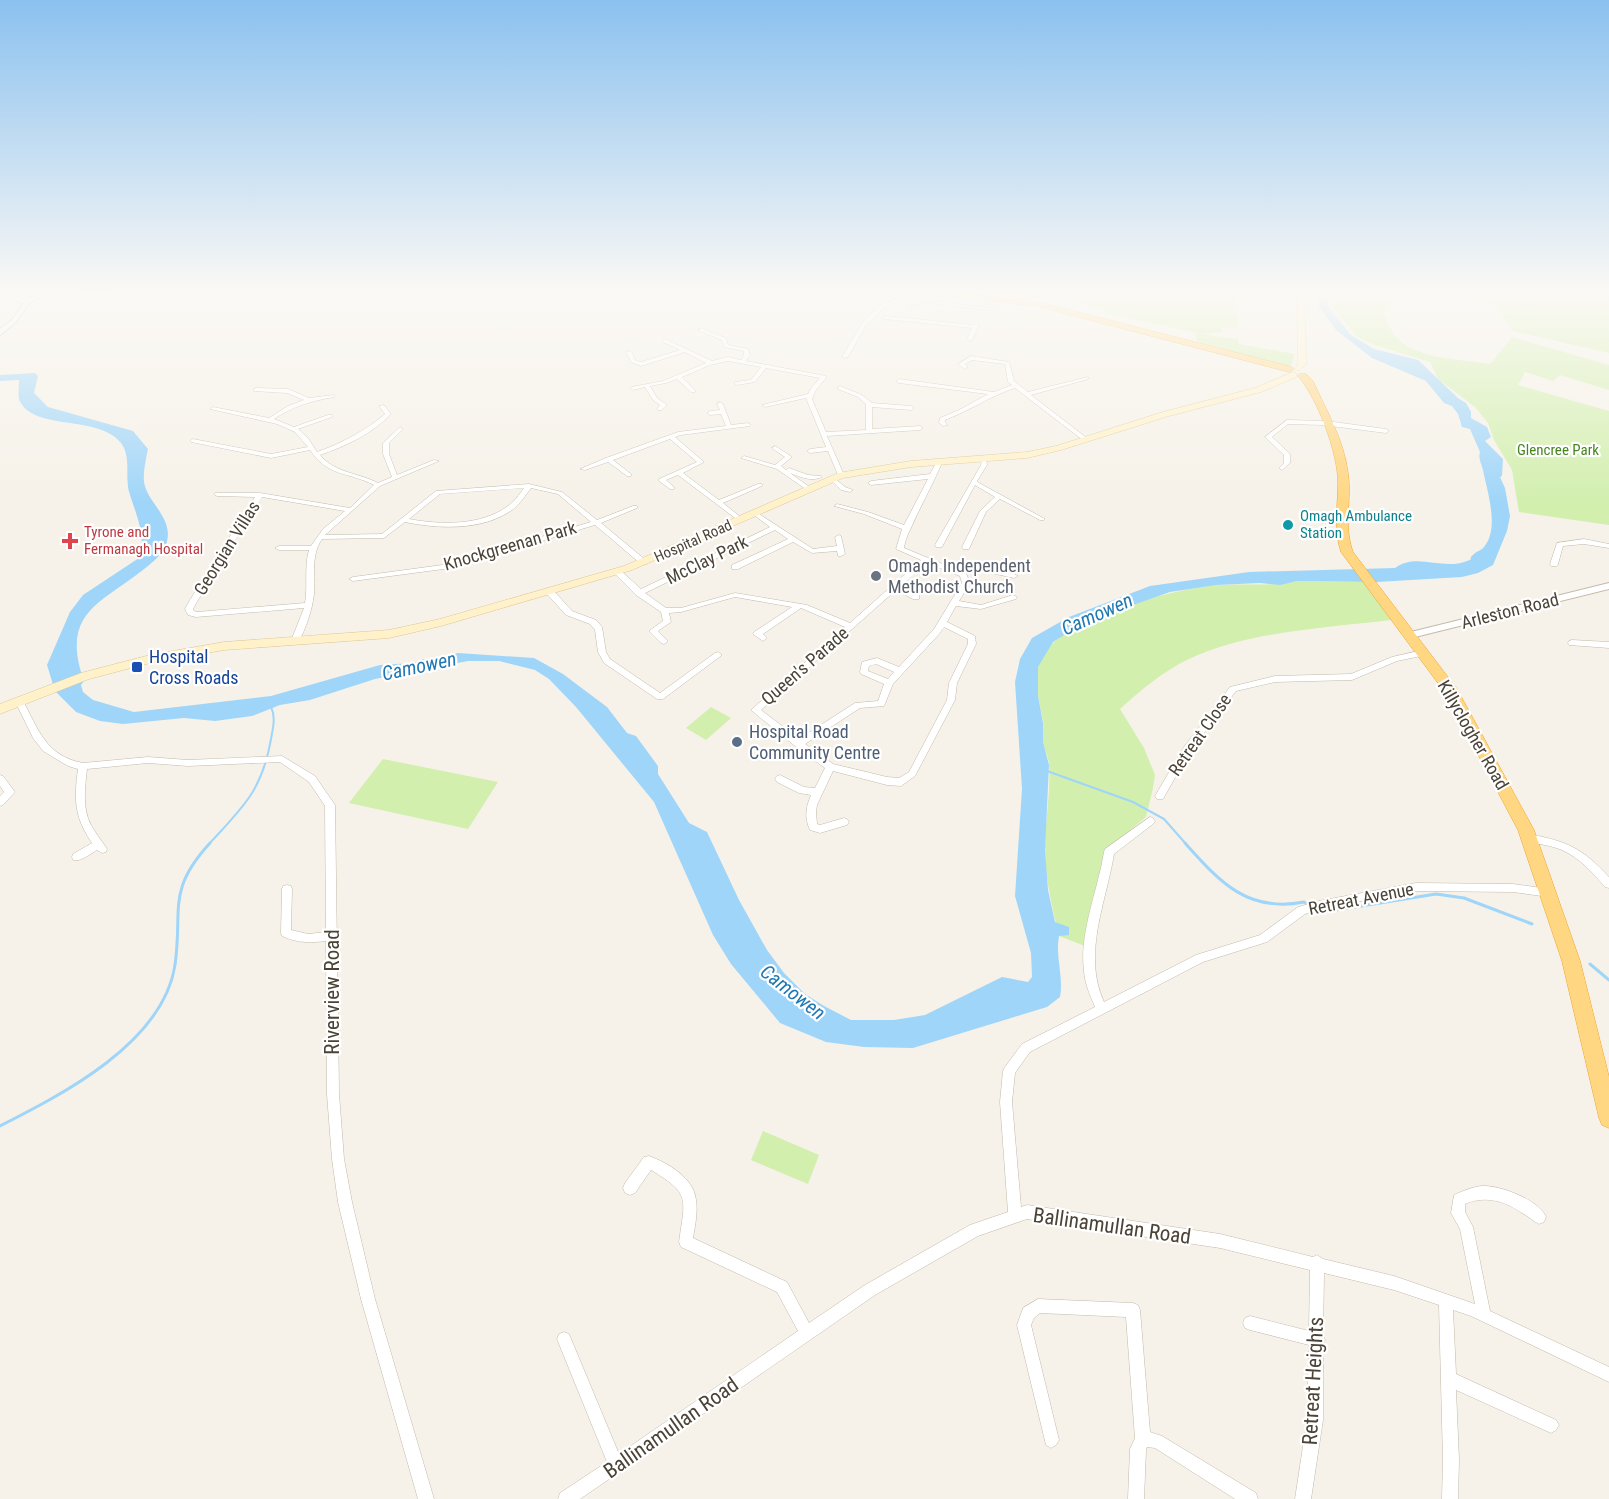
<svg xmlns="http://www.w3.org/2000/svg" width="1609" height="1499" viewBox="0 0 1609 1499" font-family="'Roboto Condensed',sans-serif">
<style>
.green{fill:#d2efae}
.water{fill:#9fd5f9}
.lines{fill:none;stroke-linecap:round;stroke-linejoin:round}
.stream-far1{stroke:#9fd5f9;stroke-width:2}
.stream{stroke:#9fd5f9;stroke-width:3}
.minor-casing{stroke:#c3baaa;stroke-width:1}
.tertiary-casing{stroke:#c3baaa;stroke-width:2}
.secondary-casing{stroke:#dbc794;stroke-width:1}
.trunk-casing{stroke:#f0a429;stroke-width:1}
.minor{fill:#fff;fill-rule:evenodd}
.tertiary{fill:#fff;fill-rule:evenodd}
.secondary{fill:#fff2ca;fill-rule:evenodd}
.trunk{fill:#ffd682;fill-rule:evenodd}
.culture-dot{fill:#0f9aa8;stroke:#fff;stroke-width:2}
.health-dot{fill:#e0444e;stroke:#fff;stroke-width:2}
.worship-dot{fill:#6b7280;stroke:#fff;stroke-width:2}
.transit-dot{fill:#1a4fb4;stroke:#fff;stroke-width:2}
.service-dot{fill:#5c6f8a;stroke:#fff;stroke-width:2}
.labels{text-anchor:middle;stroke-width:4.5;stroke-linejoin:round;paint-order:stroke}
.far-park-label{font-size:15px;fill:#488521;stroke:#fff}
.far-culture-label{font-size:15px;fill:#0d838f;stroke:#fff;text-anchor:start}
.far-health-label{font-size:15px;fill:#be3a42;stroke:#fff;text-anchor:start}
.far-street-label{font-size:15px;fill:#4b4336;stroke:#fff}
.street-label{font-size:18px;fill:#4b4336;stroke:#fff}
.worship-label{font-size:18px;fill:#5b616d;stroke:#fff;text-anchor:start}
.transit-label{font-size:18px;fill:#164399;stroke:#fff;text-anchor:start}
.service-label{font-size:18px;fill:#4e5e75;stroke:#fff;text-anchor:start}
.water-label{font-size:20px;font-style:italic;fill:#1f77b3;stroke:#fff}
.near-street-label{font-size:21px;fill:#4b4336;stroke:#fff}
</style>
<rect width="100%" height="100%" fill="#f6f2e9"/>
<g class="green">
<polygon points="1049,294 1237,295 1237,327 1221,328 1223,332 1201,334 1238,339 1239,344 1295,354 1291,365 1287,366 1198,342 1196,339 1197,333 1107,313 1105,310 1047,297"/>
<path d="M1328,294H1403L1384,313C1387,320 1390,329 1394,334C1412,360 1462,359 1490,364L1512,337L1609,365V390L1560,375L1553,381L1525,372L1518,385L1609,411V525L1519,512L1512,470L1494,440L1488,423L1475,407L1438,379L1430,362L1375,345L1357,337L1327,300Z"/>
<polygon points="1455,294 1609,294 1609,353 1513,331 1496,306"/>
<path d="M1297,581L1367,582L1398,619C1331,628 1249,630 1187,660C1162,672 1140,691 1120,709L1144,748L1155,775L1153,788L1146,817L1105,851L1085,946L1059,936C1052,907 1045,878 1045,847C1045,820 1051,792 1049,765C1049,758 1045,751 1043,743C1042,736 1044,728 1043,721C1040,704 1034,685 1038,667C1048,618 1173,590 1216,585C1243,583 1271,587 1297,581Z"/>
<polygon points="711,707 731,718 706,740 686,728"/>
<polygon points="383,759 498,782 468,829 349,803"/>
<polygon points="763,1131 819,1155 808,1184 751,1160"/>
</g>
<path class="water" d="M1317,294H1325L1330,309L1351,335L1374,349L1418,360L1458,398L1466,403L1471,412V418L1487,427L1491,437L1485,441L1503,459L1502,476L1500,477L1505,488L1510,516L1507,531L1493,565L1478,573L1462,577L1377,582L1297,581L1280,585L1260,583L1216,585L1170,592L1087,621L1053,642L1038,667V696L1043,723V742L1049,765L1045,850L1048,890L1055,922L1069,927V935L1059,936C1055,957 1064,977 1060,997L1047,1007L913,1048L864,1047L826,1042L780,1023L731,964L713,935L654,802L576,707L549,679L535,670L499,661H468L375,679L310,700L280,705L252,716L215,721L184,718L123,724L100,721L76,712L55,691L47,665L70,612L83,595L139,558C147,538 136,514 130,495C124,477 132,458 121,443C99,414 31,432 19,399C18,394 19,386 19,380L0,381V375L35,373L38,376L34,393L48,407L133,431L148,449C146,459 143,472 144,482C147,502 173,518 167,541C165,552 156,559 148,566C103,603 59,611 84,681L81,685L83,692L93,700L134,712L271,696L380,665L413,663L423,659L431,661L458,653L534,658L563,674L607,707L627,733L636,736L658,766V774L689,823L707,832L739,900L767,950L784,973L805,994L824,1006L851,1020H894L925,1015L1002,977L1028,982L1032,977L1031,953L1015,896L1022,789L1015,682L1020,659L1032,638L1069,617L1150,586L1249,572L1395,568C1417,552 1442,571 1467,561C1475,558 1467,560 1473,555C1476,551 1481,551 1484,547C1500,528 1487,491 1483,470C1481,463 1478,458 1480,452L1470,429L1462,427L1458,414L1452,406L1444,403L1426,381L1372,358L1336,330L1319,307Z"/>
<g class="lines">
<g class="stream-far1">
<polyline points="1047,771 1133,802 1164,819 1186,844"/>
<path d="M209,844C243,807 262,791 271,739C273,728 276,717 271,707"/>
</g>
<g class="stream">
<path d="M1185,843C1220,882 1247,913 1304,902L1309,905"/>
<polyline points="1317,909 1324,912 1436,894 1464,898 1532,924"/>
<polyline points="1590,964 1609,980"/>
<path d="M0,1126C63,1094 163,1043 175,965C183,909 166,891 210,843"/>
</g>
<defs>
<g id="minor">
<polygon points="78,294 144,294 142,295 41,297 39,296 41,295"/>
<polygon points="917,294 924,294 887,305 866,325 848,357 843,358 842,357 862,323 883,303"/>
<polygon points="1041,294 1045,294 1041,303 1037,303"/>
<polygon points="0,296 17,297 19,298 17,299 0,298"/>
<polygon points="941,302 995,309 997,310 995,311 941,304 912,307 910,306"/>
<polygon points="886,316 973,325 976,322 979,324 973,339 970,341 967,339 972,328 884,319 884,317"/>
<polygon points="699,329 703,329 726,338 728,345 748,349 750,355 746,361 826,376 826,378 816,390 812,399 826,432 866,430 866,404 858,397 838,389 838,387 840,386 862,395 872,403 911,406 914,408 911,410 872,407 872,429 920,426 923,428 920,430 827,436 844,475 841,477 838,475 828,451 810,453 807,451 810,449 826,447 806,398 765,407 762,405 808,394 811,388 820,378 766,368 755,382 737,385 735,384 735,382 751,380 761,367 728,361 710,365 682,377 695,390 695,392 691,392 677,379 666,383 650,386 657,398 667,405 662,410 658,410 657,409 660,405 653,400 645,387 633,390 630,388 631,387 663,381 706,363 685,352 641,366 631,362 626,352 631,351 635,360 641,362 680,350 663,342 663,340 665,339 712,361 728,357 741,360 744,355 744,351 724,347 722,340 699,331"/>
<path d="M971,356L1009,362L1014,381L1028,392L1088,377V379L1031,395L1088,439V441H1084L1015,388C990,396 969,411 945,420V422L948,425L943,426L939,423L940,418L959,410L988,394L899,383L896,381L899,379L994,392L1012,385L1008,382L1005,364L972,360L965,364L968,367L965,369L958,364Z"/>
<path d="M256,388L288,389L309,398L334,395V397C312,401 293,406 274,419L294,427L328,415H332V417L298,429L308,438L317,452C342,443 365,431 385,414L379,406L384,405L391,414C372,434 346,446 320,455C335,473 359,473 378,483L392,477L383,454V443L400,427L403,429L389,443V454L397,475L434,460L439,461L380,486L325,535L382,534L436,491L529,484L562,492L597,520L633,506H637V508L601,523L648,562L647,564H641L595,525L451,568L353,581L349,579L353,577L450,564L591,522L558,494L531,488C525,496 520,504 512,510C482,531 439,529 405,522L384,538L322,539C310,557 316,575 314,594C312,611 306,628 298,643H292L291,641L304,608L196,617L188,615L185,609L190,600L255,497L217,496L214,494L215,493H260L350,508L374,485C346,471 328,477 310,450L271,458L191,442L190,441L193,439L271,454L308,447L295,432L277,424L210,409L213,407L269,418L288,406L304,400L287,393L254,391V389ZM524,488C519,495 514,502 508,506C481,526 441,525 409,519L440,494ZM262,497L345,511L323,529L311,546H279L275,548L279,550H309C304,566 308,585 305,603L197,612L194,611L193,609L198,600Z"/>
<polygon points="720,402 723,404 731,425 748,423 751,425 750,426 681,435 675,437 704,462 683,473 719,500 758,484 762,484 762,486 723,503 743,519 743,521 739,521 678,475 666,480 674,487 674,489 670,489 659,481 659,479 697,462 670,439 613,460 631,474 631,476 627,476 608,462 585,470 580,469 606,458 678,432 726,426 721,414 710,415 707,413 710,411 720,410 717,404"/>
<polygon points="1287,420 1326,421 1386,429 1389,431 1386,433 1323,425 1288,424 1272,437 1290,454 1290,463 1282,470 1279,468 1284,463 1284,455 1265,437"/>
<path d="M775,446L792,457L781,466L786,470L789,468L808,475L821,476L822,477C812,482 800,477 790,473L811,488V490H807L777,469L741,458L744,456L775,465L785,457L773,449L772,448Z"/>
<polygon points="982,458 986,458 987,465 977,481 979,483 1045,519 1044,520 1040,520 1000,499 986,512 969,549 963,549 962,547 980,511 995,497 975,485 943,545 942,547 936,547 935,545 981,465"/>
<path d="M936,460L938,461L941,465C932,486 919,509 910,530C907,536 905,541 904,548L950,567L959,562L1014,574L1018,576L1014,578L960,566L956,569L966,573L970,583L959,601L981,605L1013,595L1017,597L1016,599L981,609L956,606L947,622L975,636L976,644L957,683L955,700L915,776L901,786L887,785L833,771L817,805L816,812L817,824L820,825L844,818L847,819L849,822L847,825L820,833L810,830C804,817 806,807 811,795L799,793L777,782L775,779L777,776L780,775L804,787L815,788L825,768L795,746L751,710L845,627L801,608L763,634L767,638L763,641L753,634L754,632L792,607L735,597L681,612L669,613L671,622L658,631L668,641L664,644L661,643L649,631L663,621L661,612L636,595L613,572L617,570H620L641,589L770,527L754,515L753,514L756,512L813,549L837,546L835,537L839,535L841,536L845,554L841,556H838L837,551L812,553L793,542L738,569H732V565L788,539L775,530L645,593L666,608H681L735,593L807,605L850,623L921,560L896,549L902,529L864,514L834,506L837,504L868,512L904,525L928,479L871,485L868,483L871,481L930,474L935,465L933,462ZM927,563L960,576L962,583L934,629L899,667L877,658L862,662L860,672L861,674L884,684L878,701L855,703L799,739L761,710L896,590L913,599H919V595L900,587ZM944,627L968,639V644L949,683L947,700L909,772L899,778L887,777L833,764L805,744L860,708L884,706L893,684L940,633ZM876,664L894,672L888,679L868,671L869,666Z"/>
<polygon points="833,477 845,487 853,490 850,492 841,490 830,479"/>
<polygon points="1584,539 1609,544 1609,548 1584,544 1563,546 1558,564 1557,566 1551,566 1550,564 1557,543"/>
<polygon points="547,590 553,590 572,611 596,620 602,627 606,652 610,659 660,693 715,653 718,652 722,655 663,699 657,699 604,663 598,652 595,630 590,624 566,615 547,594"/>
<polygon points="1572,640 1609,642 1609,648 1569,645 1568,643 1569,641"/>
<polygon points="1423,650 1427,653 1426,655 1397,661 1352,680 1275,682 1236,691 1190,751 1163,799 1157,799 1155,796 1184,747 1230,687 1275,676 1351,674 1392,657"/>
<path d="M19,698L22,699C38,728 45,756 83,763L148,757L188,760L282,756L315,776L335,805L339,1094L344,1159L352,1202L375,1299L434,1499H418L361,1299L338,1202L332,1159L327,1094L326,941C310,943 297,943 282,936L281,933L282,889L283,886L287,885L291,886L292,889L291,930L308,934L326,932L325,806L309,782L280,762L188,766L148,763L87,769C85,788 82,808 91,825C96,834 102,841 107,849L106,852L102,853L97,850C90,854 81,862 73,860L72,857L73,854L92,843C74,817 74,799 78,769L68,766L43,751L33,738L15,701Z"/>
<polygon points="0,775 3,776 15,792 3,805 0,806 0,796 4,792 0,786"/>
<path d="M1150,817L1153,818L1155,821L1153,824L1114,854C1106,903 1082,954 1104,1002L1196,955L1260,935L1298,907L1319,901L1416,883L1513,884L1549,889L1553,890L1554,893L1553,896L1549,897L1513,892L1416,891L1319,909L1305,914L1267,942L1203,962L1030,1052L1015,1073L1012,1102L1021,1207L1027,1205L1220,1234L1313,1257L1317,1255L1323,1259L1394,1276L1475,1304L1460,1229L1451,1213L1454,1195C1463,1191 1472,1187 1482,1186C1500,1185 1539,1200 1546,1217L1544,1222L1539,1224C1533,1221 1528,1216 1522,1213C1505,1201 1485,1195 1465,1204V1212L1473,1227L1490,1311L1609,1367V1382L1471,1316L1453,1310L1456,1374L1556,1420L1559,1425L1556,1430L1551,1433L1456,1390L1459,1460L1458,1499H1442L1443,1460L1439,1305L1394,1290L1324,1273L1323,1335L1325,1340L1323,1345V1420L1311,1499H1295L1307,1420L1309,1345L1250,1330L1245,1328L1243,1323L1245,1318L1250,1316L1309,1331L1310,1270L1220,1248L1027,1219L978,1236L875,1295L622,1470L621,1471L580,1499H558L560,1493L607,1462L557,1339L559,1334L564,1332L569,1334L619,1454L798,1331L777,1292L681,1247L679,1242C685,1198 691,1194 651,1170L635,1193L630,1195L625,1193L623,1188L625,1183L644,1157L649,1156C668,1163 694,1178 696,1200C698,1212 695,1226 693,1238L787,1282L809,1323L865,1285L970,1225L1008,1212L1000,1102L1003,1071L1005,1067L1022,1044L1095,1007C1090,995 1085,984 1084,971C1079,933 1098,890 1104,852L1105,849Z"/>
<path d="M1528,834C1567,841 1582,848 1609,877V888L1605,887C1593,873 1580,858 1562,850C1550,845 1537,844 1525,841L1523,838L1525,835Z"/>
<polygon points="1038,1299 1133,1303 1138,1305 1140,1310 1150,1432 1162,1436 1256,1493 1258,1499 1235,1499 1155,1448 1147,1447 1146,1450 1144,1499 1128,1499 1130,1449 1135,1438 1126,1317 1040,1313 1034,1318 1031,1325 1059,1440 1056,1445 1051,1448 1046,1445 1017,1325 1023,1308"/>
</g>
<g id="tertiary">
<polygon points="25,294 33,294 24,299 36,296 35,294 41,294 43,297 30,302 16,322 0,335 0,329 12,320 24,303 13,300"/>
<polygon points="1609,583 1609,589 1411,638 1406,635 1411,632"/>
</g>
<g id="secondary">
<polygon points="1297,294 1305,294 1306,364 1299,371 1295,369 1298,364"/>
<polygon points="1293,372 1296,373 1296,377 1261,392 1169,416 1061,450 1027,458 911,467 843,478 632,570 441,626 389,638 224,650 150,663 89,679 0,714 0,704 81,673 150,655 224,642 389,630 440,619 624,566 838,473 911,461 1027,452 1056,446 1163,412 1255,388"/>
</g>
<g id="trunk">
<polygon points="940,294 964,294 1034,302 1038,304 1034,306"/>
<polygon points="1043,303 1292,367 1294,369 1289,372 1040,307 1039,305"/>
<path d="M1300,374H1306L1313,381C1326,410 1344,440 1348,473C1352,500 1343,525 1353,552L1457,689L1534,830L1580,961L1609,1077V1128L1602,1125L1599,1118L1562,961L1518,830L1446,694L1341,552C1333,528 1338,508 1338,483C1338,453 1318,399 1298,376Z"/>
</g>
</defs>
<use href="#minor" class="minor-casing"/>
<use href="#tertiary" class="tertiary-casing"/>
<use href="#secondary" class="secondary-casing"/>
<use href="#trunk" class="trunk-casing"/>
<use href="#minor" class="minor"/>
<use href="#tertiary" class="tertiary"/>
<use href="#secondary" class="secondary"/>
<use href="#trunk" class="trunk"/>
</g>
<linearGradient id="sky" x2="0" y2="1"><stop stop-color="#8bc1ef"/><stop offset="0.58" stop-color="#fbf9f5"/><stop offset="1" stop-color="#fbf9f5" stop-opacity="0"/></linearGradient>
<rect width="1609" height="504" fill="url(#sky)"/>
<circle class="culture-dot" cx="1288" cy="525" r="6"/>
<path class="health-dot" d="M67 532h6v6h6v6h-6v6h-6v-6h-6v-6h6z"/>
<circle class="worship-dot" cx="876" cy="576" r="6"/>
<rect class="transit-dot" x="131" y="661" width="12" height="12" rx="3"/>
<circle class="service-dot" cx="737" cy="742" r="6"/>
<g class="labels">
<g class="far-park-label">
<text x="1558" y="455">Glencree Park</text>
</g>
<g class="far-culture-label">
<text x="1300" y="521">Omagh Ambulance<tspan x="1300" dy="17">Station</tspan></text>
</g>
<g class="far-health-label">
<text x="84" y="537">Tyrone and<tspan x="84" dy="17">Fermanagh Hospital</tspan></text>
</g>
<g class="far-street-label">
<text transform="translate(693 541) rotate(-24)" y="5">Hospital Road</text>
</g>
<g class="street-label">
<text transform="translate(510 546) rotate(-16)" y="6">Knockgreenan Park</text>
<text transform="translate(227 548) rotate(-58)" y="6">Georgian Villas</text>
<text transform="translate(707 560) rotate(-26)" y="6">McClay Park</text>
<text transform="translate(1510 611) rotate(-14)" y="6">Arleston Road</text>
<text transform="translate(805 666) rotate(-41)" y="6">Queen's Parade</text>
<text transform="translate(1200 735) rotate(-55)" y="6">Retreat Close</text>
<text transform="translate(1473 735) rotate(60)" y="6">Killyclogher Road</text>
<text transform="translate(1361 899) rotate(-11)" y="6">Retreat Avenue</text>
</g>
<g class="worship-label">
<text x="888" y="572">Omagh Independent<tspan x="888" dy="21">Methodist Church</tspan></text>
</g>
<g class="transit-label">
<text x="149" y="663">Hospital<tspan x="149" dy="21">Cross Roads</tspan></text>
</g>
<g class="service-label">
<text x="749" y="738">Hospital Road<tspan x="749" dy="21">Community Centre</tspan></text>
</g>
<g class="water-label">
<text transform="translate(1097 614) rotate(-24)" y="7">Camowen</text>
<text transform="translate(419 666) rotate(-12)" y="7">Camowen</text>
<text transform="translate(793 992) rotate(38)" y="7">Camowen</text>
</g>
<g class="near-street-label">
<text transform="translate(332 992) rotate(-90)" y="7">Riverview Road</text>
<text transform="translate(1112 1226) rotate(8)" y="7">Ballinamullan Road</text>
<text transform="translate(1313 1381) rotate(-87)" y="7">Retreat Heights</text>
<text transform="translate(671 1428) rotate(-35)" y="7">Ballinamullan Road</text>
</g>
</g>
</svg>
